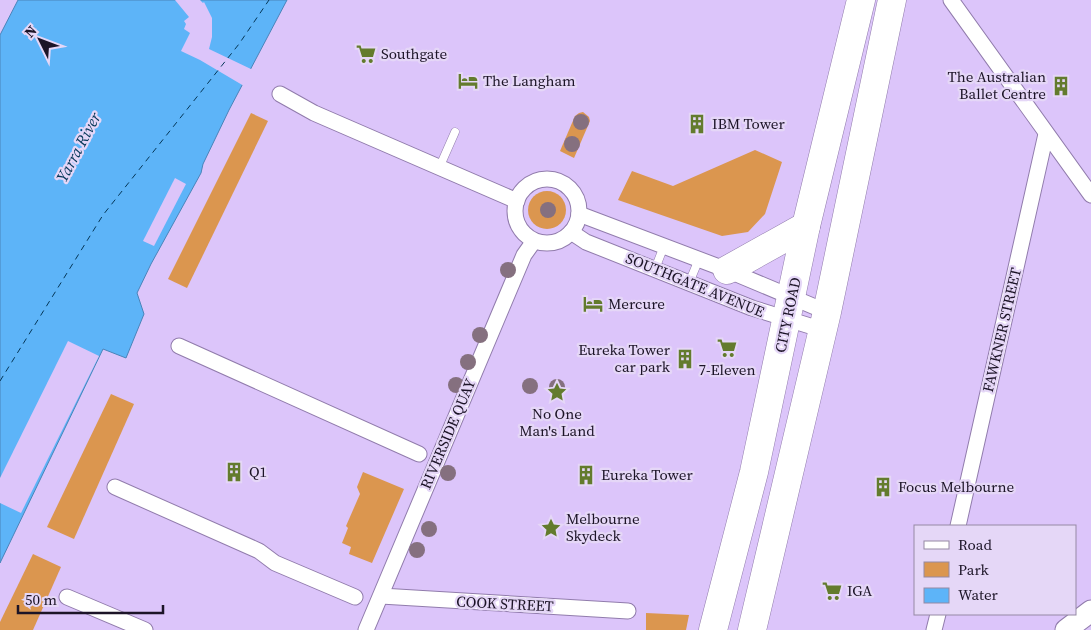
<svg xmlns="http://www.w3.org/2000/svg" width="1091" height="630" viewBox="0 0 1091 630" font-family="'Source Serif 4',serif">
<style>
.green{fill:#db964f}
.water{fill:#5db4f8;stroke:#4a84b9}
.pier{fill:#dcc5fa}
.lines{fill:none;stroke-linecap:round;stroke-linejoin:round}
.ferry{stroke:#053758;stroke-width:1;stroke-dasharray:6 5;stroke-linecap:butt}
.lane-casing{stroke:#917cac;stroke-width:9}
.street-casing{stroke:#917cac;stroke-width:17}
.secondary-casing{stroke:#917cac;stroke-width:23}
.highway-casing{stroke:#917cac;stroke-width:29}
.lane{stroke:#fff;stroke-width:8}
.street{stroke:#fff;stroke-width:15}
.secondary{stroke:#fff;stroke-width:21}
.highway{stroke:#fff;stroke-width:28}
.tree{fill:#85707f}
.labels{text-anchor:middle;stroke-width:4.5;stroke-linejoin:round;paint-order:stroke}
.poi-label{font-size:15px;fill:#1c1427;stroke:#e5d7f7;text-anchor:start}
.street-label{font-size:15px;fill:#1c1427;stroke:#e5d7f7}
.water-label{font-size:16px;font-style:italic;fill:#053758;stroke:#e5d7f7}
</style>
<rect width="100%" height="100%" fill="#dcc5fa"/>
<g class="green">
<polygon points="583,112 589,117 590,121 574,158 560,151 575,116 579,113"/>
<polygon points="251,113 268,121 187,288 168,279"/>
<polygon points="755,150 782,162 765,214 748,232 722,236 618,200 632,171 673,186"/>
<circle cx="547" cy="210" r="19"/>
<polygon points="111,394 134,404 74,539 47,527"/>
<polygon points="363,472 404,489 372,563 349,554 351,547 342,543 348,528 346,526 360,494 357,487"/>
<polygon points="33,554 61,567 33,630 0,630 0,622"/>
<polygon points="646,613 689,615 686,630 646,630"/>
</g>
<polygon class="water" points="18,0 287,0 229,110 203,164 201,173 151,264 137,293 144,314 126,358 103,349 0,563 0,35"/>
<g class="pier">
<polygon points="175,0 200,0 203,3 204,2 212,18 212,37 209,49 253,70 244,86 200,60 181,51 190,33 184,29 186,24 184,21 189,17"/>
<polygon points="175,178 186,184 154,246 143,241"/>
<polygon points="68,341 99,356 21,513 0,503 0,478"/>
</g>
<g class="lines">
<polyline class="ferry" points="0,381 103,215 239,44 269,0"/>
<defs>
<g id="lane">
<polyline points="440,166 455,132"/>
<polyline points="655,269 664,246"/>
<polyline points="689,283 699,259"/>
</g>
<g id="street">
<polyline points="951,0 1091,195"/>
<polyline points="280,94 314,113 517,201"/>
<circle cx="547" cy="211" r="32"/>
<polyline points="579,214 727,270 827,312"/>
<polyline points="571,232 586,242 752,308 823,330"/>
<polyline points="179,346 419,454"/>
<polyline points="115,487 259,551 275,563 355,597"/>
<polyline points="958,526 1046,134"/>
<polyline points="381,596 628,611"/>
<polyline points="67,597 145,630"/>
<polyline points="366,630 524,255 534,241"/>
<polyline points="934,630 938,614"/>
</g>
<polyline id="secondary" points="1066,630 1091,611"/>
<g id="highway">
<polyline points="727,270 806,226"/>
<polyline points="713,630 754,472 806,226 861,0"/>
<polyline points="752,630 827,312 892,0"/>
</g>
</defs>
<use href="#lane" class="lane-casing"/>
<use href="#street" class="street-casing"/>
<use href="#secondary" class="secondary-casing"/>
<use href="#highway" class="highway-casing"/>
<use href="#lane" class="lane"/>
<use href="#street" class="street"/>
<use href="#secondary" class="secondary"/>
<use href="#highway" class="highway"/>
</g>
<g class="tree">
<circle cx="581" cy="122" r="8"/>
<circle cx="572" cy="144" r="8"/>
<circle cx="548" cy="210" r="8"/>
<circle cx="508" cy="270" r="8"/>
<circle cx="480" cy="335" r="8"/>
<circle cx="468" cy="362" r="8"/>
<circle cx="456" cy="385" r="8"/>
<circle cx="530" cy="386" r="8"/>
<circle cx="557" cy="387" r="8"/>
<circle cx="448" cy="473" r="8"/>
<circle cx="429" cy="529" r="8"/>
<circle cx="417" cy="550" r="8"/>
</g>
<defs>
<symbol id="supermarket-bare" viewBox="-9 -9 18 18"><path d="M-6-5.5h2.5l.6 2H6L4.5 2H-2.5L-4.4-4H-6ZM-1.5 3.2a1.3 1.3 0 1 0 .1 0ZM3 3.2a1.3 1.3 0 1 0 .1 0Z" fill="#637b2d" stroke="#e5d7f7" stroke-width="2.5" paint-order="stroke"/></symbol>
<symbol id="hotel-bare" viewBox="-9 -9 18 18"><path d="M-6-4.5h1.5V1H6V5H4.5V3h-9V5H-6ZM-4 0a1.8 1.8 0 1 1 3.6 0ZM.5 0V-2.5h3Q6-2.5 6 0Z" fill="#637b2d" stroke="#e5d7f7" stroke-width="2.5" paint-order="stroke"/></symbol>
<symbol id="building-bare" viewBox="-9 -9 18 18"><path d="M-4-6H4V6H1V3H-1V6H-4ZM-2.5-4.3h1.7v1.8h-1.7ZM.8-4.3h1.7v1.8H.8ZM-2.5-1h1.7V.8h-1.7ZM.8-1h1.7V.8H.8Z" fill="#637b2d" stroke="#e5d7f7" stroke-width="2.5" paint-order="stroke"/></symbol>
<symbol id="sight-bare" viewBox="-9 -9 18 18"><path d="M0-6L1.8-2.2L6-1.7L2.9 1.2L3.7 5.4L0 3.3L-3.7 5.4L-2.9 1.2L-6-1.7L-1.8-2.2Z" fill="#637b2d" stroke="#e5d7f7" stroke-width="2.5" paint-order="stroke"/></symbol>
</defs>
<g fill-rule="evenodd">
<use href="#supermarket-bare" x="352" y="40" width="28" height="28"/>
<use href="#hotel-bare" x="454" y="67" width="28" height="28"/>
<use href="#building-bare" x="1047" y="72" width="28" height="28"/>
<use href="#building-bare" x="683" y="110" width="28" height="28"/>
<use href="#hotel-bare" x="579" y="290" width="28" height="28"/>
<use href="#supermarket-bare" x="713" y="334" width="28" height="28"/>
<use href="#building-bare" x="671" y="345" width="28" height="28"/>
<use href="#sight-bare" x="543" y="378" width="28" height="28"/>
<use href="#building-bare" x="220" y="458" width="28" height="28"/>
<use href="#building-bare" x="572" y="461" width="28" height="28"/>
<use href="#building-bare" x="869" y="473" width="28" height="28"/>
<use href="#sight-bare" x="537" y="514" width="28" height="28"/>
<use href="#supermarket-bare" x="818" y="577" width="28" height="28"/>
</g>
<g class="labels">
<g class="poi-label">
<text x="381" y="59">Southgate</text>
<text x="1046" y="82" text-anchor="end">The Australian<tspan x="1046" dy="17">Ballet Centre</tspan></text>
<text x="483" y="86">The Langham</text>
<text x="712" y="129">IBM Tower</text>
<text x="608" y="309">Mercure</text>
<text x="670" y="355" text-anchor="end">Eureka Tower<tspan x="670" dy="17">car park</tspan></text>
<text x="727" y="375" text-anchor="middle">7-Eleven</text>
<text x="557" y="419" text-anchor="middle">No One<tspan x="557" dy="17">Man's Land</tspan></text>
<text x="249" y="477">Q1</text>
<text x="601" y="480">Eureka Tower</text>
<text x="898" y="492">Focus Melbourne</text>
<text x="566" y="524">Melbourne<tspan x="566" dy="17">Skydeck</tspan></text>
<text x="847" y="596">IGA</text>
</g>
<g class="street-label">
<text transform="translate(695 285) rotate(22)" y="5">SOUTHGATE AVENUE</text>
<text transform="translate(788 315) rotate(-78)" y="5">CITY ROAD</text>
<text transform="translate(1002 330) rotate(-77)" y="5">FAWKNER STREET</text>
<text transform="translate(448 434) rotate(-67)" y="5">RIVERSIDE QUAY</text>
<text transform="translate(505 604) rotate(3)" y="5">COOK STREET</text>
</g>
<g class="water-label">
<text transform="translate(78 147) rotate(-62)" y="6">Yarra River</text>
</g>
</g>
<rect x="914" y="525" width="162" height="90" fill="#e5d7f7" stroke="#9589a4"/>
<rect x="924" y="541" width="25" height="8" fill="#ffffff" stroke="#9589a4"/>
<text x="958" y="550" font-size="15" fill="#1c1427">Road</text>
<rect x="924" y="562" width="25" height="15" fill="#db964f" stroke="#9589a4"/>
<text x="958" y="575" font-size="15" fill="#1c1427">Park</text>
<rect x="924" y="588" width="25" height="15" fill="#5db4f8" stroke="#9589a4"/>
<text x="958" y="600" font-size="15" fill="#1c1427">Water</text>
<g transform="translate(40 40) rotate(312)" stroke="#e5d7f7" stroke-width="4" paint-order="stroke">
<path d="M0-4L9 19L0 12L-9 19Z" fill="#1c1427"/>
<text y="-8" font-size="14" font-weight="bold" text-anchor="middle" fill="#1c1427">N</text>
</g>
<path d="M18 605v8h145v-8" fill="none" stroke="#1c1427" stroke-width="2.5"/>
<text x="25" y="605" font-size="15" fill="#1c1427" stroke="#e5d7f7" stroke-width="4" paint-order="stroke">50 m</text>
</svg>
